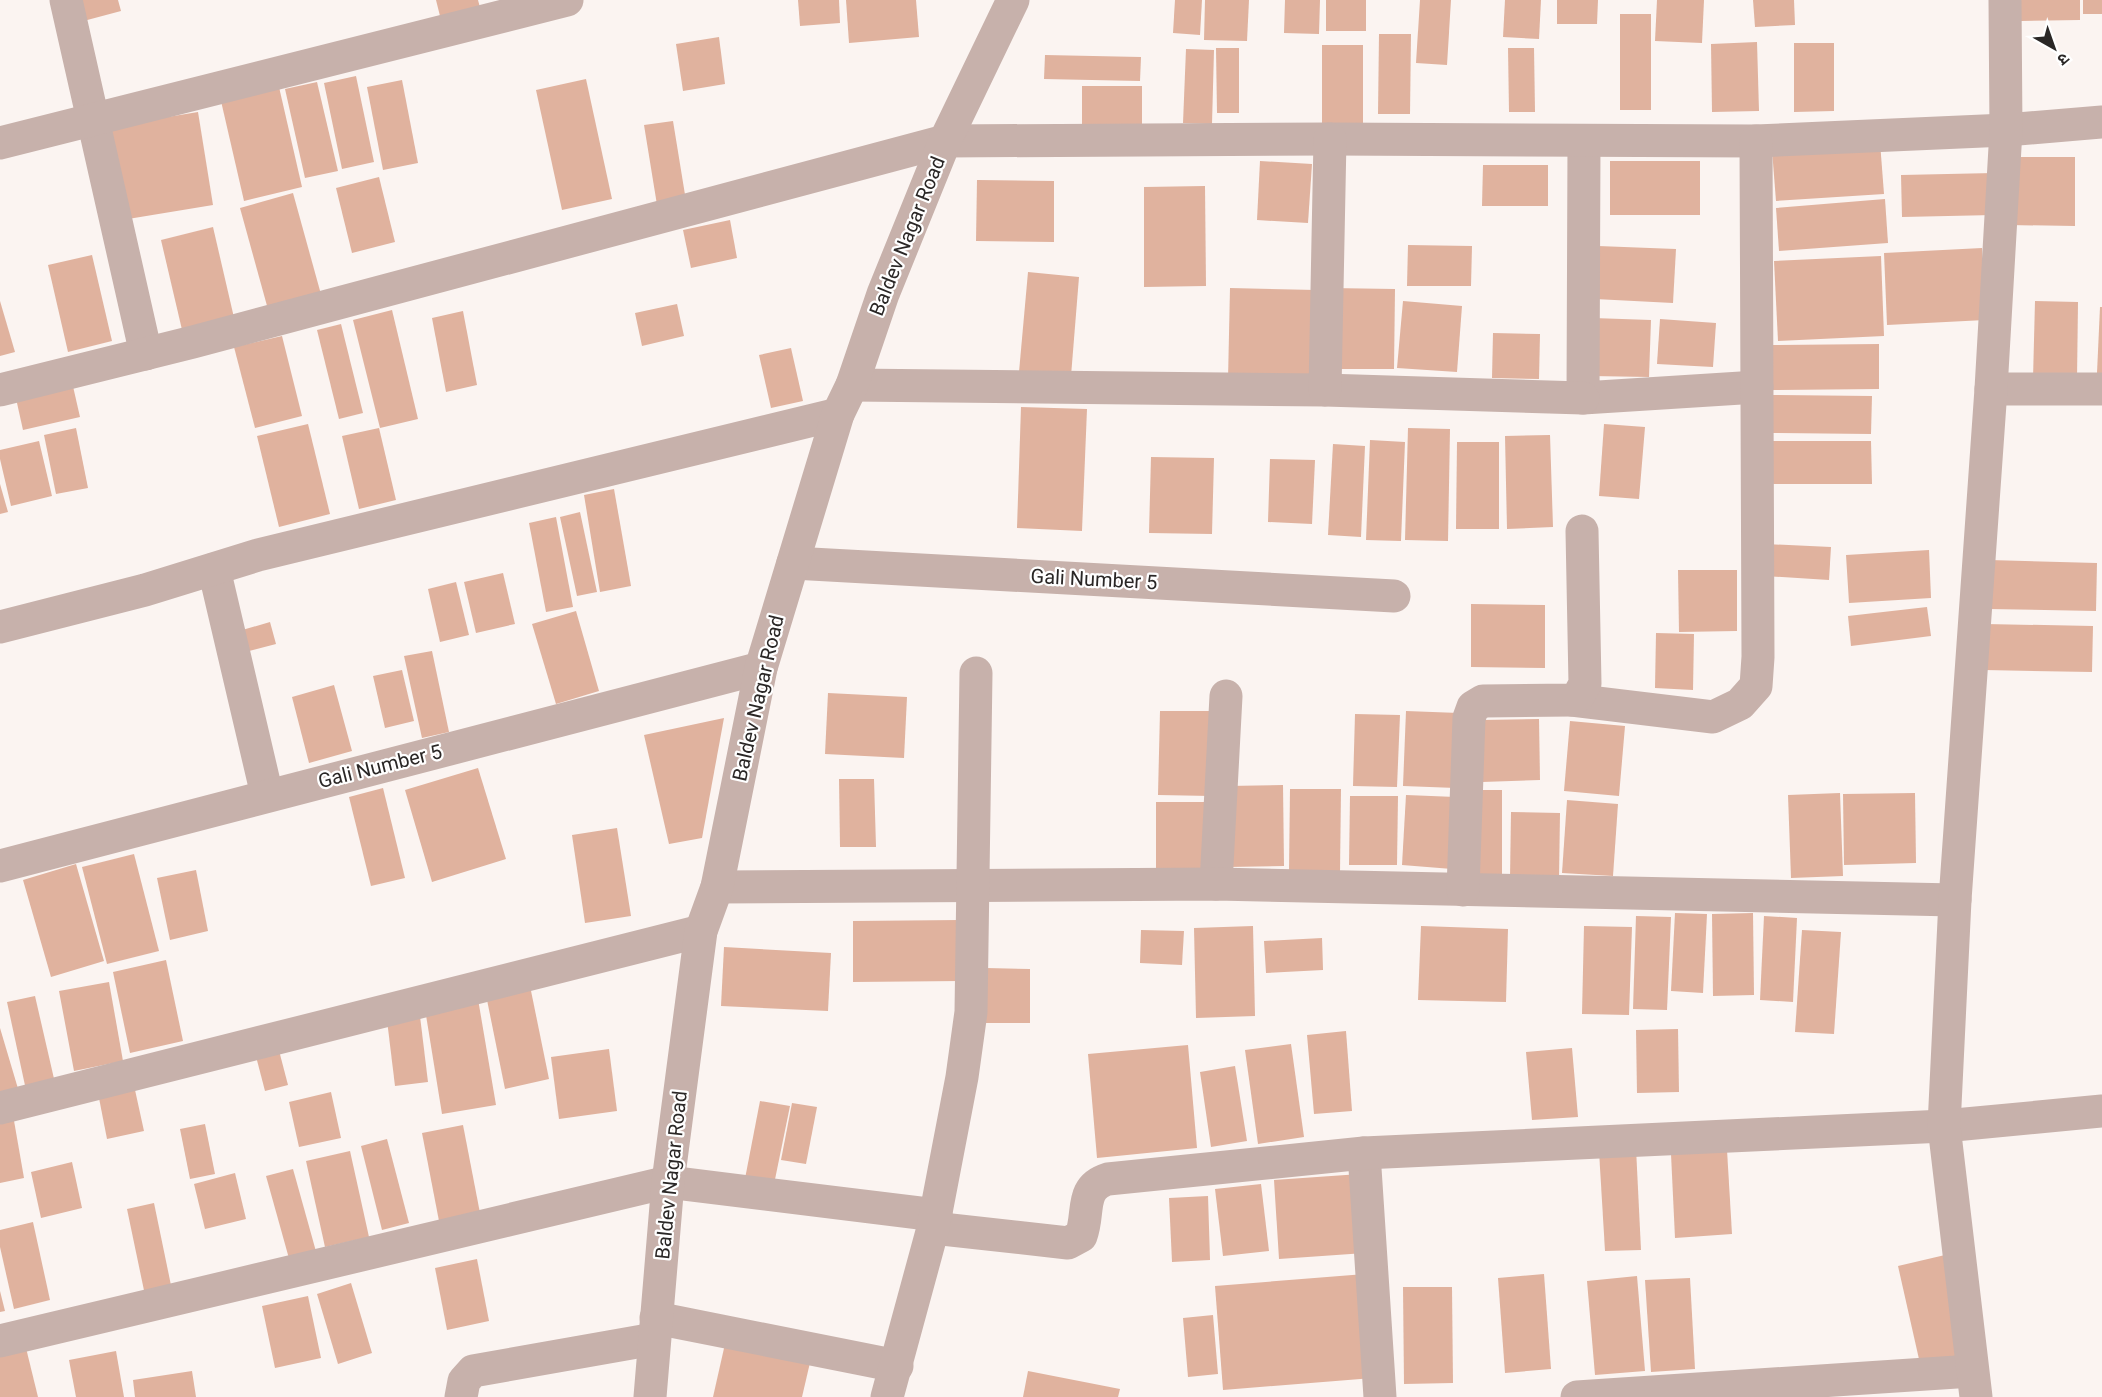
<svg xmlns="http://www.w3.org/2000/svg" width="2102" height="1397" viewBox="0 0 2102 1397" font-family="Roboto,'Noto Sans Devanagari',sans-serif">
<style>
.building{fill:#e0b29e}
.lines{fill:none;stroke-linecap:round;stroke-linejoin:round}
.street{stroke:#c7b1ab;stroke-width:33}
.labels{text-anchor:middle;stroke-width:4.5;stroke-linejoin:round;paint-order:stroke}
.street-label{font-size:20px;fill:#2a2726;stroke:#fff}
</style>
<rect width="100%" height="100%" fill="#fbf4f1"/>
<g class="building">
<polygon points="70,0 118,0 121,11 76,23"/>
<polygon points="436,0 478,0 483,19 443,28"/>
<polygon points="798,0 839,0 840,23 800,26"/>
<polygon points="846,0 916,0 919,37 849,43"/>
<polygon points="1175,0 1202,0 1200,35 1173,33"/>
<polygon points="1205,0 1249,0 1247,41 1204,40"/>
<polygon points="1285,0 1320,0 1319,34 1284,33"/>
<rect x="1326" y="0" width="40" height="31"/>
<polygon points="1420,0 1451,0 1447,65 1416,63"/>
<polygon points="1505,0 1541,0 1539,39 1503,37"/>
<polygon points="1557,0 1598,0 1597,24 1557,24"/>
<polygon points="1657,0 1704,0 1702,43 1655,41"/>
<polygon points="1753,0 1794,0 1795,25 1755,27"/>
<polygon points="2021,0 2080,0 2080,20 2021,21"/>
<rect x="2083" y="0" width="19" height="14"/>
<rect x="1620" y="14" width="31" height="96"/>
<polygon points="1379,34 1411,34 1410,114 1378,114"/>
<polygon points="719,37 725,84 683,91 676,44"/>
<polygon points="1757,42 1759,111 1712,112 1711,44"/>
<polygon points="1794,43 1834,43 1834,111 1794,112"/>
<rect x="1322" y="45" width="41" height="84"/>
<polygon points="1216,48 1239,48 1239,113 1217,113"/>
<polygon points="1508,48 1534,48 1535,112 1509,112"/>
<polygon points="1186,49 1214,50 1212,124 1183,123"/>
<polygon points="1045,55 1141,57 1140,81 1044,79"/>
<polygon points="356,76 374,162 342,169 324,83"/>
<polygon points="586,79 612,199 562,210 536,90"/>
<polygon points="402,80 418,163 383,170 367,87"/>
<polygon points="317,82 338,171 305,178 285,89"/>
<rect x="1082" y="86" width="60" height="38"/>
<polygon points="279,87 302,187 244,201 221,101"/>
<polygon points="198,112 213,205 122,220 107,127"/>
<polygon points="673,121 687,207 658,211 644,125"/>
<polygon points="1880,142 1884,194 1776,201 1772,150"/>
<polygon points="2009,157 2075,157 2075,226 2009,225"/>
<polygon points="1260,161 1312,164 1308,223 1257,220"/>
<rect x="1610" y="161" width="90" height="54"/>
<polygon points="1483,165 1548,165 1548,206 1482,206"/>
<polygon points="1994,173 1994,215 1902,217 1901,175"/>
<polygon points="379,177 395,242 352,253 336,188"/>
<polygon points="977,180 1054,181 1054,242 976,241"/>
<polygon points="1205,186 1206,286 1144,287 1144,187"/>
<polygon points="293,193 322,298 269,313 240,208"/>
<polygon points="1885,199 1888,243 1779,251 1776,208"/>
<polygon points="730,220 737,258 691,268 683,230"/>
<polygon points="213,227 235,322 183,334 161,240"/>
<polygon points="1408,245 1472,246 1471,286 1407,286"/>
<polygon points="1598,246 1676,249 1673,303 1595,299"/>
<polygon points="1982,248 1985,320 1887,325 1884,253"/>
<polygon points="92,255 112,341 68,352 48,265"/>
<polygon points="1881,256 1884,336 1778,341 1774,261"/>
<polygon points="1028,272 1079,277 1071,376 1019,372"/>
<polygon points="1230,288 1316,290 1313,382 1228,380"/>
<polygon points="1330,288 1395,289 1394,369 1330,369"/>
<polygon points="0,301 15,352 0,356"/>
<polygon points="1403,301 1462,306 1457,372 1397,368"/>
<polygon points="2035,301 2078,302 2077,379 2033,379"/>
<polygon points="677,304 684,336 642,346 635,313"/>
<polygon points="2100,307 2102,307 2102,374 2097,373"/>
<polygon points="392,310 418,419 380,428 353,320"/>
<polygon points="463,311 477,385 446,392 432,318"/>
<polygon points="1593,318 1651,320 1649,377 1591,376"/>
<polygon points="1660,319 1716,323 1713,367 1657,364"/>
<polygon points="341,324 363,413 339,419 317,330"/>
<polygon points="1493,333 1540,334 1539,379 1492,378"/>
<polygon points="282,336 302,416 255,428 234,347"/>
<polygon points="1879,344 1879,389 1770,390 1770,345"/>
<polygon points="791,348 803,401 771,408 759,355"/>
<polygon points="72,382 80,417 23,430 15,394"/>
<polygon points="1769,395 1872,396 1871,434 1768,433"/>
<polygon points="1021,407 1087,409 1082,531 1017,528"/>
<polygon points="308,424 330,514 279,527 257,436"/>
<polygon points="1604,424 1645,427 1639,499 1599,496"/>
<polygon points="76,428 88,488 56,494 44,435"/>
<polygon points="379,428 396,500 359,509 342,436"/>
<polygon points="1408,428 1450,429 1448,541 1405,540"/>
<polygon points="1550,435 1553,527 1507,529 1505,436"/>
<polygon points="1370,440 1405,442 1401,541 1366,540"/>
<polygon points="39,441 52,496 11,506 0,459 0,450"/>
<polygon points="1771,441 1871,441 1872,484 1771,484"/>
<polygon points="1457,442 1499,442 1499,529 1456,529"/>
<polygon points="1333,444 1365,446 1361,537 1328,535"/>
<polygon points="1151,457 1214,458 1212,534 1149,533"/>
<polygon points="1270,459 1315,460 1312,524 1268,522"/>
<polygon points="0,484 8,512 0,514"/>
<polygon points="614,489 631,586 600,592 584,495"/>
<polygon points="580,512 597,592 577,596 560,517"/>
<polygon points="556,517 573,607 546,612 529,523"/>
<polygon points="1766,544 1831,547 1829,580 1764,576"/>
<polygon points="1929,550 1931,598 1849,603 1846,555"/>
<polygon points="1989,560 2097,563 2096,611 1988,609"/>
<polygon points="1678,570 1737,570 1737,631 1679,632"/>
<polygon points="503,573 515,624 476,633 464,582"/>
<polygon points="456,582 469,635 440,642 428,589"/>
<polygon points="1471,604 1545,605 1545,668 1471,667"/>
<polygon points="1927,607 1931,636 1851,646 1848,616"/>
<polygon points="576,611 599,691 556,704 532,624"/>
<polygon points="270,622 276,644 237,654 232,633"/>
<polygon points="1985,624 2093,626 2092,672 1984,670"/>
<polygon points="1656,633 1694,634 1693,690 1655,688"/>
<polygon points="432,651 449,732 422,738 404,656"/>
<polygon points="402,670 414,721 385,728 373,676"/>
<polygon points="334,685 352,751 309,763 292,697"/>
<polygon points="828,693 907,697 904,758 825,754"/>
<polygon points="1160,711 1213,711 1211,796 1158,795"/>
<polygon points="1406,711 1459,713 1456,788 1403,786"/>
<polygon points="1355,714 1400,715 1397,787 1353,786"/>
<polygon points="724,718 702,838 669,844 644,735"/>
<polygon points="1539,719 1540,780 1482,782 1482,720"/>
<polygon points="1570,721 1625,726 1619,796 1564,791"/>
<polygon points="478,768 506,859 432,882 405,790"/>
<polygon points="839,779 874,779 876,847 840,847"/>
<polygon points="1283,785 1284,866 1228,867 1227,786"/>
<polygon points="383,788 405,878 371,886 349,797"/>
<polygon points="1290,789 1341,789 1340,872 1289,872"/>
<rect x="1474" y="790" width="28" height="89"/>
<polygon points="1840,793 1843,876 1791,878 1788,795"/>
<polygon points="1915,793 1916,863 1844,865 1843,794"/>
<polygon points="1406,795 1456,797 1452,869 1402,865"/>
<polygon points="1350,796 1398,796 1397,865 1349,865"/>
<polygon points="1567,800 1618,804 1613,876 1562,873"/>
<polygon points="1156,802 1207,802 1208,869 1156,869"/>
<polygon points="1511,812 1560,813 1559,879 1510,879"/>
<polygon points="617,828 631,916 585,923 572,835"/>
<polygon points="134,854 159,951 107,964 82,867"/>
<polygon points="76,864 104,961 51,977 23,880"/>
<polygon points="196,870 208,931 170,940 157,878"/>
<polygon points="1675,913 1707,914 1703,993 1671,991"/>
<polygon points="1753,913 1754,995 1713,996 1712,914"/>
<polygon points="1636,916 1671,917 1667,1010 1633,1009"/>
<polygon points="1764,916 1797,918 1793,1002 1760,1000"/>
<polygon points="960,920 961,981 853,982 853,921"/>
<polygon points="1253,926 1255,1016 1196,1018 1194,928"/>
<polygon points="1421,926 1508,929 1506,1002 1418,1000"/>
<polygon points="1584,926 1632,927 1629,1015 1582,1014"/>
<polygon points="1141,930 1184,931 1182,965 1140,963"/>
<polygon points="1802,930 1841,932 1834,1034 1795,1032"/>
<polygon points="1322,938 1323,970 1266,973 1264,941"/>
<polygon points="724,947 831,953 828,1011 721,1006"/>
<polygon points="166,960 183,1041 130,1053 113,972"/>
<polygon points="986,968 1030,969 1030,1023 986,1023"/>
<polygon points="529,981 549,1079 505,1089 485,990"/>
<polygon points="109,982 123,1061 74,1071 59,991"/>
<polygon points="35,996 55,1083 26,1090 7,1002"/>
<polygon points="478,999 496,1105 442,1114 425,1009"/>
<polygon points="419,1008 428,1082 395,1086 386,1012"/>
<polygon points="0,1028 19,1092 0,1098"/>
<polygon points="1678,1029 1679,1092 1637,1093 1636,1030"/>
<polygon points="1346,1031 1352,1111 1314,1114 1307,1035"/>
<polygon points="276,1039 288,1085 265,1091 253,1045"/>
<polygon points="1291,1044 1304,1137 1258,1144 1245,1050"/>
<polygon points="1188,1045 1197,1148 1097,1158 1088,1054"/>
<polygon points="1572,1048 1578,1117 1532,1120 1526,1052"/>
<polygon points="609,1049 617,1111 559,1119 551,1057"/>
<polygon points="1235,1066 1247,1141 1211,1147 1200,1072"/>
<polygon points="135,1090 144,1131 107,1139 99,1098"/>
<polygon points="331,1092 341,1138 299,1147 289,1102"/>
<polygon points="760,1101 790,1106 772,1194 743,1189"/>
<polygon points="792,1103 817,1107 806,1164 781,1160"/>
<polygon points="13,1115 24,1178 0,1183 0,1118"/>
<polygon points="205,1124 215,1174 190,1179 180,1129"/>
<polygon points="463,1125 480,1213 439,1221 422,1133"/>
<polygon points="387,1139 409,1223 382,1230 361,1146"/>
<polygon points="1636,1148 1641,1250 1605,1251 1599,1151"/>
<polygon points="1727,1150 1732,1234 1675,1238 1671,1154"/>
<polygon points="350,1151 369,1237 325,1247 306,1161"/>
<polygon points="72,1162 82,1208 41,1218 31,1172"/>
<polygon points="293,1169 317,1255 290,1262 266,1176"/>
<polygon points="235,1173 246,1219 205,1229 194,1184"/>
<polygon points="1360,1174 1365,1253 1279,1259 1274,1180"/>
<polygon points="1261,1184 1269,1251 1223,1256 1215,1189"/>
<polygon points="1208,1196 1210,1260 1172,1262 1169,1198"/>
<polygon points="154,1203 173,1295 146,1300 127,1209"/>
<polygon points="33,1222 50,1300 14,1309 0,1247 0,1230"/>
<polygon points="1945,1255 1968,1357 1921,1368 1898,1266"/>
<polygon points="477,1259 489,1321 447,1330 435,1268"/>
<polygon points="1365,1274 1373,1378 1223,1390 1215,1286"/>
<polygon points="1544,1274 1551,1369 1505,1373 1498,1278"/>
<polygon points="1637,1276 1645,1371 1595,1375 1587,1281"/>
<polygon points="1690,1278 1695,1369 1651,1372 1645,1280"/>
<polygon points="351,1283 372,1353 338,1364 317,1294"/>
<polygon points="1403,1287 1452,1287 1453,1383 1404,1384"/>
<polygon points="0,1291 5,1311 0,1312"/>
<polygon points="308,1296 321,1358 275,1368 262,1306"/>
<polygon points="1213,1315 1218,1374 1188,1377 1183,1318"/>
<polygon points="727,1335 812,1354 802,1397 713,1397"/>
<polygon points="26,1348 38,1397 0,1397 0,1355"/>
<polygon points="116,1351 124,1397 76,1397 69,1360"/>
<polygon points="192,1371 196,1397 135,1397 133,1380"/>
<polygon points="1028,1371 1120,1389 1118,1397 1023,1397"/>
</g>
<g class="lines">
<g class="street">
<polyline points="66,0 146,354"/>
<polyline points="1584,141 1583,398 1757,387"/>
<polyline points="0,143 567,0"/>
<polyline points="852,385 1325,390 1583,398"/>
<polyline points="1991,389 2102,389"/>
<polyline points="0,390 193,342 945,141 1330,139 1756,141 2006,130 2102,122"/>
<polyline points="1325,390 1330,139"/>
<polyline points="793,563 1394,596"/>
<polyline points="214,569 267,795"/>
<polyline points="0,627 145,590 258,555 838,414"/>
<polyline points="1572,700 1713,717 1740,704 1756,686 1758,657 1756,141"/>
<polyline points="0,866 761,668"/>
<polyline points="1216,884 1226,696"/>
<polyline points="717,887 1216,884 1955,900"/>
<polyline points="1463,890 1469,718 1473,707 1483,701 1572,700 1579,695 1585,684 1582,531"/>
<polyline points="0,1108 701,931"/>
<polyline points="1364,1153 1380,1397"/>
<path d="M933,1228L1068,1243L1081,1236C1090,1212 1079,1188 1108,1179L1364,1153L1944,1126L2102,1111"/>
<polyline points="656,1318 897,1366"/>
<polyline points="0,1341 668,1182 936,1215"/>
<polyline points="461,1397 464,1381 473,1371 654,1339"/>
<polyline points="650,1397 668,1182 701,931 717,887 761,668 838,414 852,385 883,294 945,141 1013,0"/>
<polyline points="887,1397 933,1228 962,1077 971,1012 976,673"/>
<polyline points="1577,1397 1972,1371"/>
<polyline points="1976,1397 1944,1126 1955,900 1991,389 2006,130 2005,0"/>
</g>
</g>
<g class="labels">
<g class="street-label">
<text transform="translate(907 236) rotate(-68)" y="7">Baldev Nagar Road</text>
<text transform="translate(1094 579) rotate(3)" y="7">Gali Number 5</text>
<text transform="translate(758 698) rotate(-77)" y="7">Baldev Nagar Road</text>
<text transform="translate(380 766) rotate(-14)" y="7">Gali Number 5</text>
<text transform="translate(671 1175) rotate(-84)" y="7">Baldev Nagar Road</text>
</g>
</g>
<g transform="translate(2054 48) rotate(140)" stroke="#ffffff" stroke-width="4.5" paint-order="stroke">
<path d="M0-4.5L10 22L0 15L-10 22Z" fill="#2a2726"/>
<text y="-9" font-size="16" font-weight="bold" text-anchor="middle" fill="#2a2726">उ</text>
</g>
</svg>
